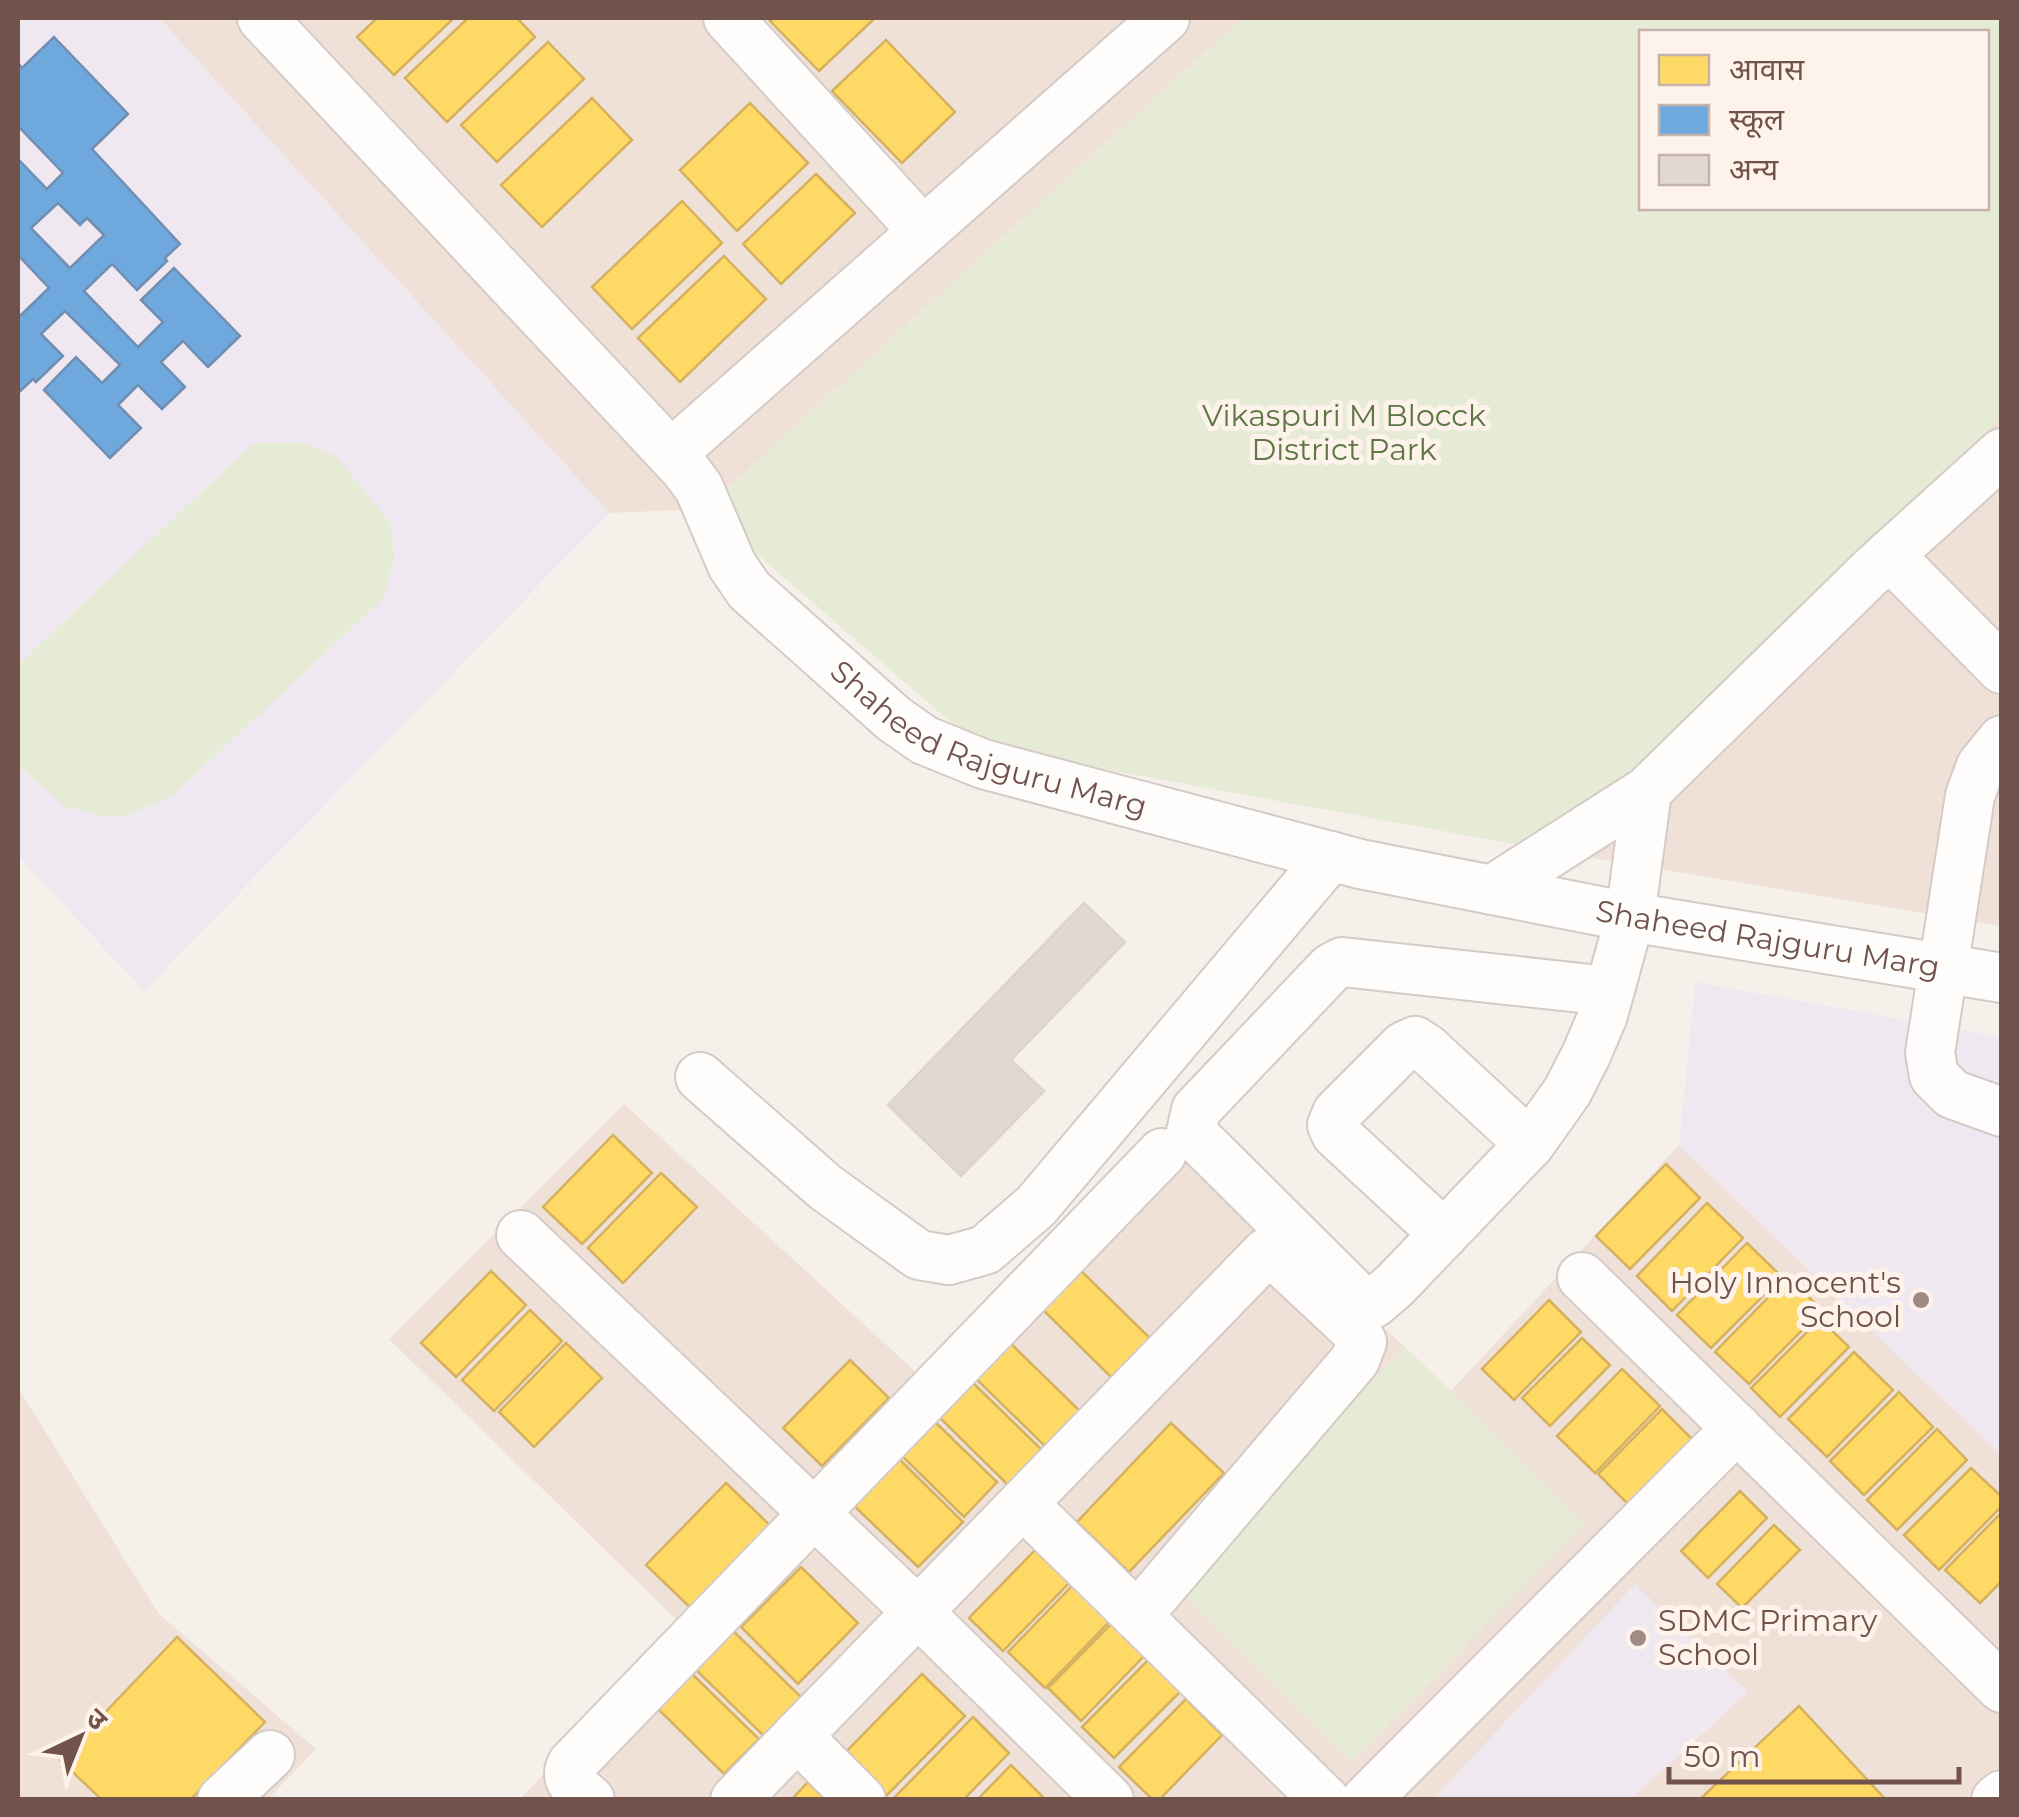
<svg xmlns="http://www.w3.org/2000/svg" width="2019" height="1817" viewBox="0 0 2019 1817" font-family="Montserrat,'Noto Sans Devanagari',sans-serif">
<style>
.residential{fill:#efe1d8}
.education{fill:#f0e8f1}
.green{fill:#e6ebd6;fill-rule:evenodd}
.homes{fill:#ffd966;stroke:#d5b15e;stroke-width:2.5}
.schools{fill:#6fa8dc;stroke:#708eb1;stroke-width:2.5;fill-rule:evenodd}
.building{fill:#e2d8d2;stroke:#ded2cd;stroke-width:2.5}
.lines{fill:none;stroke-linecap:round;stroke-linejoin:round}
.minor-casing{stroke:#d4cbc7;stroke-width:52}
.minor{stroke:#fefdfc;stroke-width:48}
.poi-dot{fill:#a08a83;stroke:#fef3eb;stroke-width:4}
.labels{text-anchor:middle;stroke-width:10;stroke-linejoin:round;paint-order:stroke}
.park-label{font-size:30px;fill:#5d7745;stroke:#fef3eb}
.street-label{font-size:30px;fill:#72534c;stroke:#fef3eb}
.poi-label{font-size:30px;fill:#72534c;stroke:#fef3eb;text-anchor:end}
</style>
<rect width="100%" height="100%" fill="#f6f0ea"/>
<g class="residential">
<polygon points="159,18 1243,18 705,509 609,513"/>
<polygon points="2001,416 2001,926 1552,851"/>
<polygon points="624,1104 930,1385 1180,1134 1451,1391 1679,1145 2001,1455 2001,1799 520,1799 684,1627 389,1339"/>
<polygon points="18,1388 158,1613 316,1749 268,1799 18,1799"/>
</g>
<g class="education">
<polygon points="18,18 159,18 609,513 144,991 18,856"/>
<polygon points="1695,982 2001,1037 2001,1455 1679,1145"/>
<polygon points="1635,1584 1748,1692 1631,1799 1433,1799"/>
</g>
<g class="green">
<path d="M1243,18H2001V416L1552,851L978,746L705,509ZM1642,32H1986V208H1642Z"/>
<polygon points="302,442 336,456 391,523 394,558 384,598 172,796 125,816 107,817 66,807 18,765 18,665 247,449 258,443"/>
<polygon points="1405,1347 1585,1524 1352,1761 1172,1584"/>
</g>
<g class="homes">
<polygon points="377,18 454,18 394,75 357,37"/>
<polygon points="468,18 517,18 535,37 447,122 405,78"/>
<polygon points="774,18 875,18 819,71 770,21"/>
<polygon points="886,40 955,112 902,163 832,91"/>
<polygon points="548,42 584,79 497,162 461,125"/>
<polygon points="592,98 632,140 542,227 501,185"/>
<polygon points="750,103 808,163 737,231 680,170"/>
<polygon points="816,174 855,213 781,284 743,244"/>
<polygon points="682,201 722,243 632,329 592,287"/>
<polygon points="724,256 766,299 680,382 638,338"/>
<polygon points="613,1135 652,1173 582,1244 543,1207"/>
<polygon points="1666,1164 1700,1198 1630,1269 1596,1236"/>
<polygon points="661,1173 697,1207 623,1283 588,1248"/>
<polygon points="1707,1203 1743,1238 1672,1311 1637,1276"/>
<polygon points="1747,1243 1782,1277 1711,1348 1677,1315"/>
<polygon points="1071,1261 1152,1340 1114,1380 1033,1300"/>
<polygon points="491,1271 526,1305 456,1377 421,1343"/>
<polygon points="1788,1277 1822,1310 1749,1384 1715,1352"/>
<polygon points="1549,1300 1581,1332 1514,1400 1482,1369"/>
<polygon points="530,1310 562,1341 494,1411 462,1380"/>
<polygon points="1820,1319 1849,1347 1780,1417 1751,1388"/>
<polygon points="1001,1334 1084,1415 1050,1451 966,1369"/>
<polygon points="1582,1338 1610,1365 1550,1426 1522,1398"/>
<polygon points="566,1343 602,1378 534,1447 499,1412"/>
<polygon points="1854,1352 1893,1390 1827,1457 1788,1419"/>
<polygon points="850,1360 889,1398 822,1466 783,1428"/>
<polygon points="1622,1369 1660,1406 1595,1473 1557,1436"/>
<polygon points="968,1378 1045,1453 1011,1488 934,1412"/>
<polygon points="1899,1392 1933,1427 1864,1495 1830,1461"/>
<polygon points="1662,1409 1694,1441 1630,1506 1598,1474"/>
<polygon points="931,1418 997,1482 964,1517 898,1452"/>
<polygon points="1171,1423 1224,1473 1129,1572 1077,1522"/>
<polygon points="1937,1429 1967,1460 1897,1530 1867,1500"/>
<polygon points="895,1455 963,1522 918,1567 850,1502"/>
<polygon points="1971,1468 2002,1497 2002,1506 1939,1570 1904,1535"/>
<polygon points="726,1483 779,1534 699,1616 646,1565"/>
<polygon points="1740,1491 1767,1518 1708,1578 1681,1551"/>
<polygon points="2002,1512 2002,1581 1980,1603 1945,1570"/>
<polygon points="1774,1525 1800,1550 1742,1608 1717,1584"/>
<polygon points="1040,1545 1074,1578 1003,1651 969,1618"/>
<polygon points="801,1567 858,1623 798,1684 741,1627"/>
<polygon points="1074,1584 1111,1620 1045,1688 1008,1652"/>
<polygon points="1111,1624 1144,1656 1081,1721 1048,1688"/>
<polygon points="727,1625 804,1700 766,1738 690,1664"/>
<polygon points="177,1637 265,1722 190,1800 102,1800 60,1760"/>
<polygon points="1150,1658 1182,1690 1114,1758 1082,1727"/>
<polygon points="689,1671 759,1739 724,1774 655,1706"/>
<polygon points="922,1674 965,1716 885,1797 842,1756"/>
<polygon points="1186,1699 1222,1735 1159,1800 1153,1800 1119,1767"/>
<polygon points="1799,1706 1886,1800 1699,1800"/>
<polygon points="973,1717 1009,1753 963,1800 892,1800"/>
<polygon points="1011,1765 1046,1800 977,1800"/>
<polygon points="808,1782 826,1800 791,1800"/>
</g>
<path class="schools" d="M54,37L128,114L92,149L180,244L165,258L167,261L137,290L112,264L84,291L138,347L163,322L141,300L174,268L240,336L208,367L183,341L161,362L185,387L162,409L138,385L118,405L141,428L110,458L44,390L76,357L102,383L120,365L65,311L41,334L63,356L36,382L33,379L18,393V313L20,316L49,288L18,255V159L47,189L63,173L18,126V63L22,68ZM58,203L80,225L87,218L104,235L70,268L31,228Z"/>
<polygon class="building" points="1084,903 1125,942 1011,1060 1044,1091 961,1176 888,1105"/>
<g class="lines">
<defs>
<g id="minor">
<path id="s1" d="M262,18L685,469L699,488L732,565L749,590L894,719L924,740L983,764L1360,864L1630,917L2002,978"/>
<polyline points="728,18 923,231"/>
<polyline points="671,454 1165,18"/>
<polyline points="1889,555 2002,669"/>
<polyline points="2002,740 1981,766 1970,796 1930,1053 1934,1076 1952,1094 2002,1112"/>
<polyline points="1492,890 1647,791 1876,567 2002,453"/>
<polyline points="1609,991 1342,962 1331,968 1196,1110 1191,1132 1359,1299 1374,1303 1395,1285 1530,1144 1567,1092 1586,1055 1603,1015 1630,917 1647,791"/>
<polyline points="700,1077 825,1187 919,1255 949,1260 985,1250 1036,1206 1331,856"/>
<polyline points="1444,1234 1336,1134 1332,1125 1337,1113 1404,1046 1415,1041 1426,1048 1530,1144"/>
<polyline points="521,1235 918,1612 1109,1800"/>
<polyline points="1582,1277 2002,1688"/>
<polyline points="1023,1504 1325,1800"/>
<polyline points="797,1736 861,1800"/>
<polyline points="222,1800 270,1755"/>
<path d="M590,1800C579,1790 562,1780 572,1764L1162,1153"/>
<polyline points="735,1800 1266,1253 1280,1260 1356,1331 1362,1342 1355,1360 1137,1616"/>
<polyline points="1366,1800 1737,1428"/>
<polyline points="1996,1800 2002,1795"/>
</g>
</defs>
<use href="#minor" class="minor-casing"/>
<use href="#minor" class="minor"/>
</g>
<g class="poi-dot">
<circle cx="1921" cy="1300" r="10"/>
<circle cx="1638" cy="1638" r="10"/>
</g>
<g class="labels">
<g class="park-label">
<text x="1344" y="426">Vikaspuri M Blocck<tspan x="1344" dy="34">District Park</tspan></text>
</g>
<g class="street-label">
<text dy="10" stroke="none"><textPath href="#s1" startOffset="1045">Shaheed Rajguru Marg</textPath></text>
<text dy="10" stroke="none"><textPath href="#s1" startOffset="1855">Shaheed Rajguru Marg</textPath></text>
</g>
<g class="poi-label">
<text x="1901" y="1293">Holy Innocent's<tspan x="1901" dy="34">School</tspan></text>
<text x="1658" y="1631" text-anchor="start">SDMC Primary<tspan x="1658" dy="34">School</tspan></text>
</g>
</g>
<rect width="2019" height="1817" fill="none" stroke="#72534c" stroke-width="40"/>
<rect x="1639" y="30" width="350" height="180" fill="#fef3eb" stroke="#c6b3ab" stroke-width="2.5"/>
<rect x="1659" y="55" width="50" height="30" fill="#ffd966" stroke="#c6b3ab" stroke-width="2.5"/>
<text x="1729" y="80" font-size="30" fill="#72534c">आवास</text>
<rect x="1659" y="105" width="50" height="30" fill="#6fa8dc" stroke="#c6b3ab" stroke-width="2.5"/>
<text x="1729" y="130" font-size="30" fill="#72534c">स्कूल</text>
<rect x="1659" y="155" width="50" height="30" fill="#e2d8d2" stroke="#c6b3ab" stroke-width="2.5"/>
<text x="1729" y="180" font-size="30" fill="#72534c">अन्य</text>
<g transform="translate(80 1737) rotate(43)" stroke="#fef3eb" stroke-width="8" paint-order="stroke">
<path d="M0-8L18 38L0 25L-18 38Z" fill="#72534c"/>
<text y="-15" font-size="28" font-weight="bold" text-anchor="middle" fill="#72534c">उ</text>
</g>
<path d="M1669 1767v15h290v-15" fill="none" stroke="#72534c" stroke-width="5"/>
<text x="1684" y="1767" font-size="30" fill="#72534c" stroke="#fef3eb" stroke-width="8" paint-order="stroke">50 m</text>
</svg>
